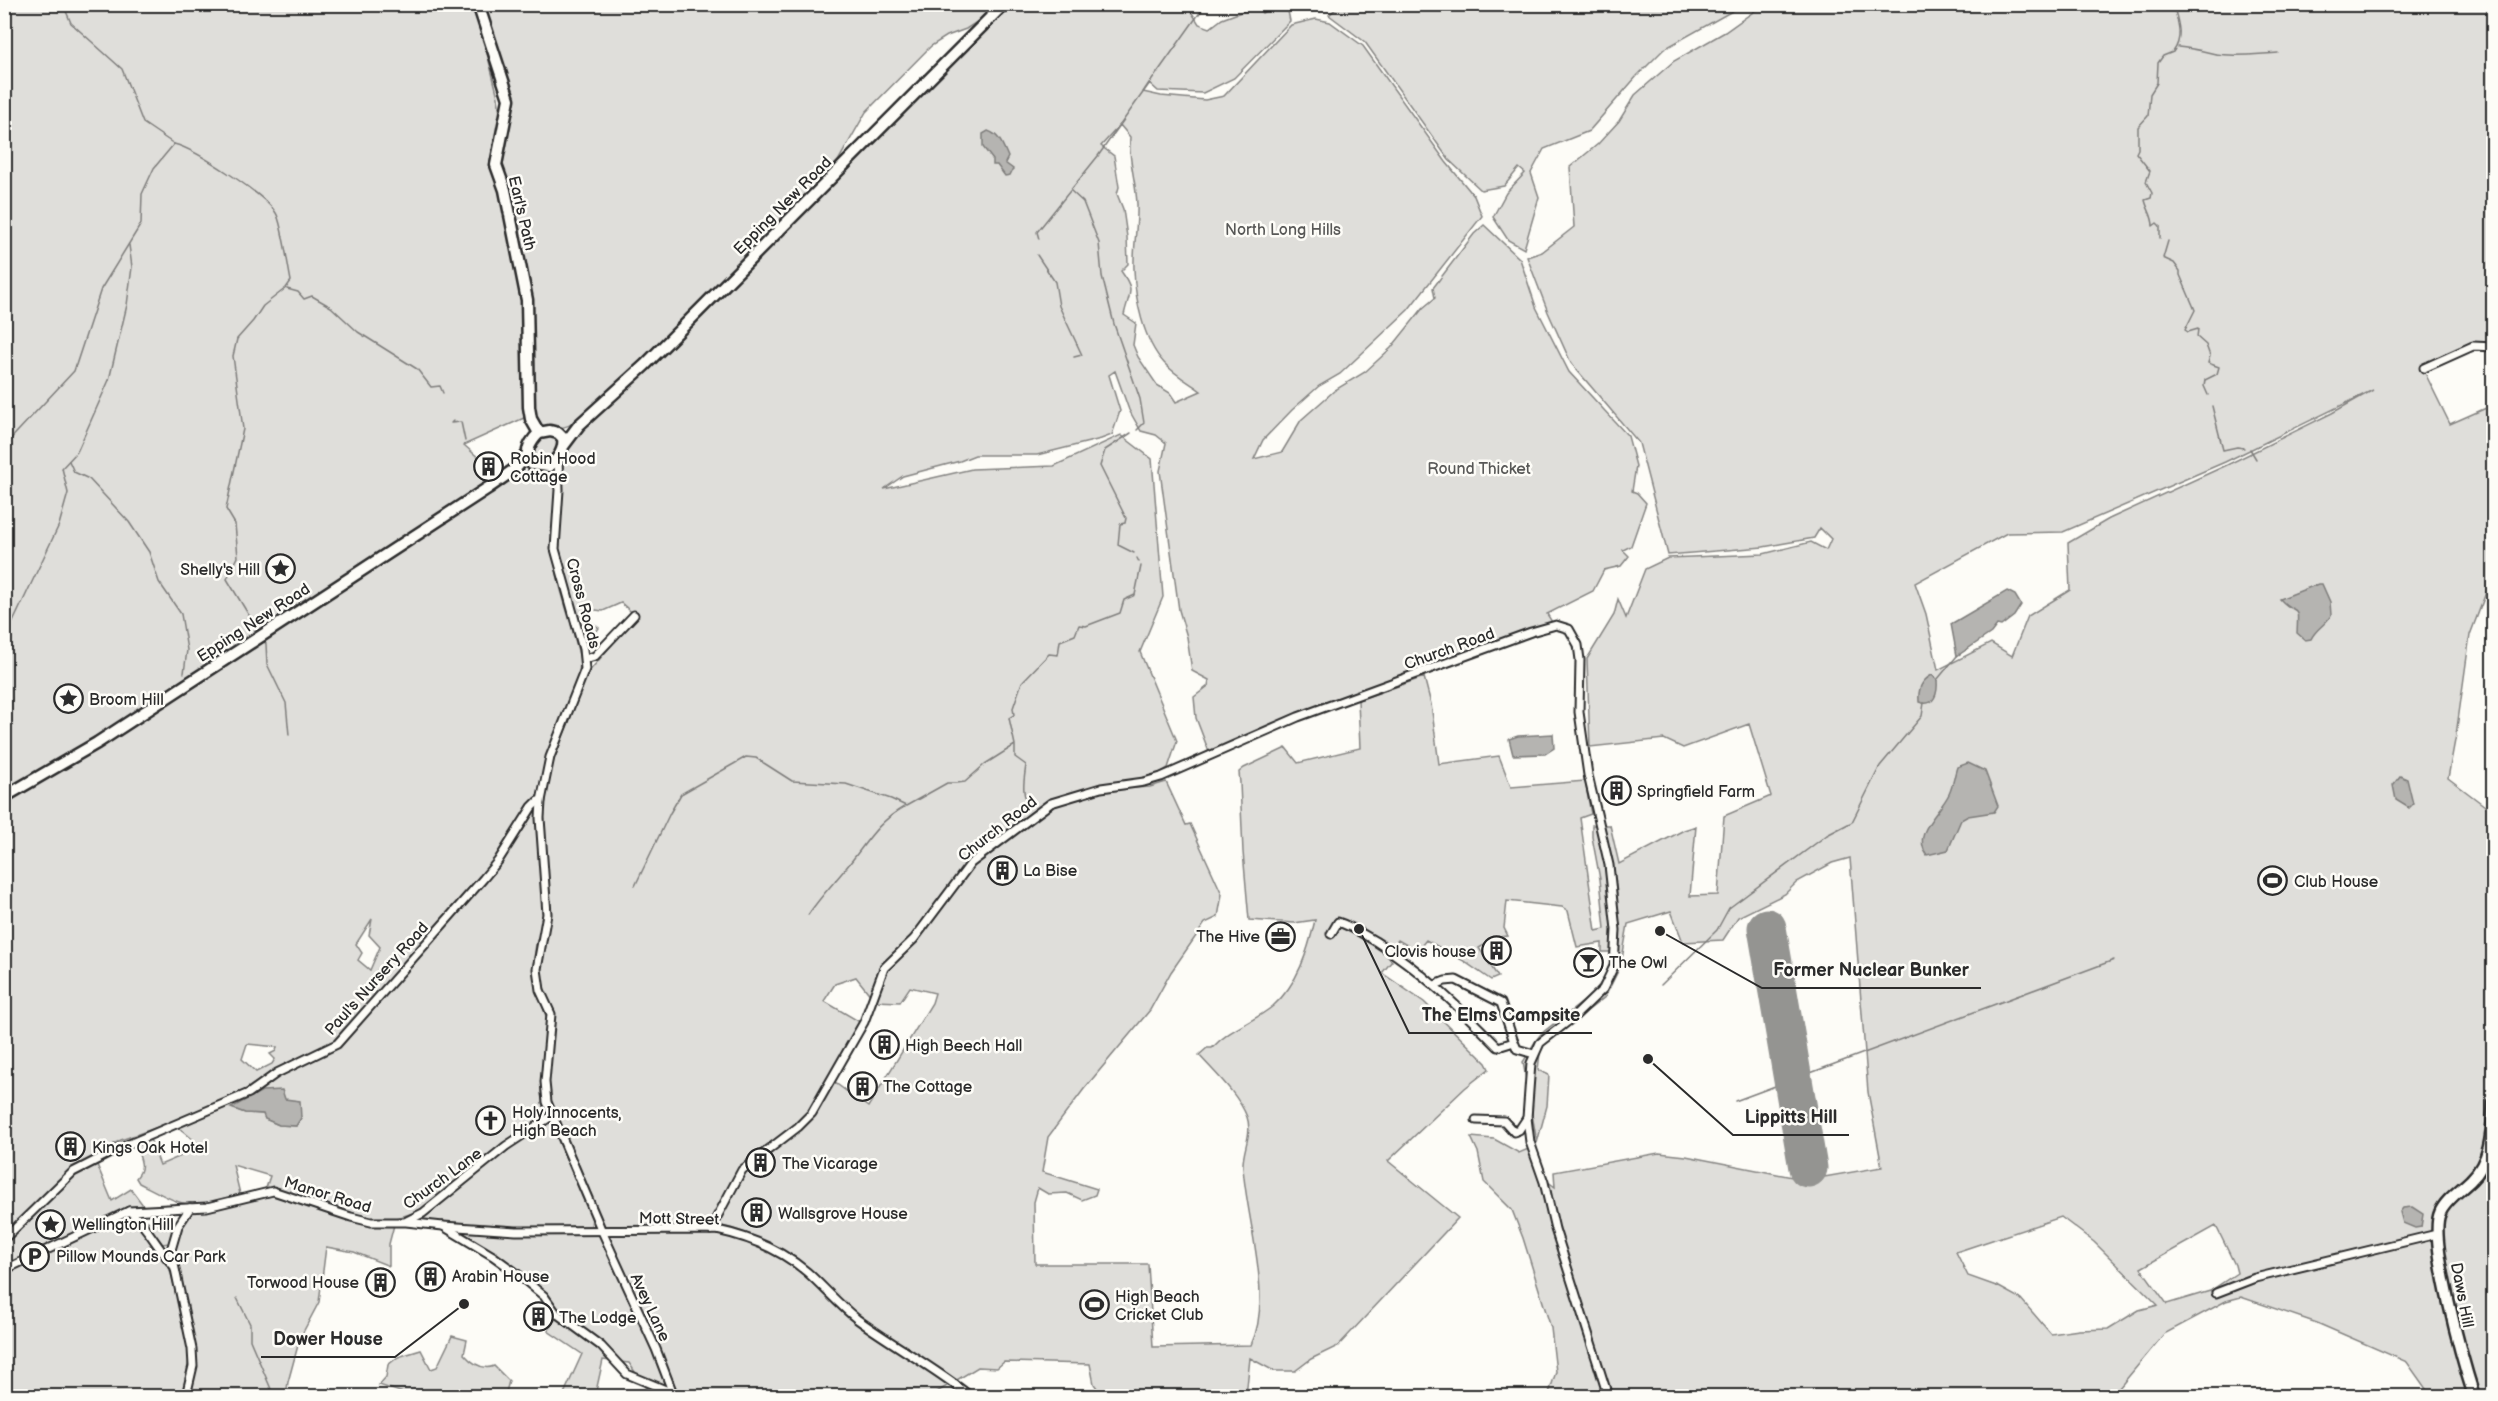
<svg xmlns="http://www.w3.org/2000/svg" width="2498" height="1401" viewBox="0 0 2498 1401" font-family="'Balsamiq Sans',sans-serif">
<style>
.green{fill:#dfdeda;stroke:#858482;stroke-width:1.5;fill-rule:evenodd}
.water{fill:#b5b4b1;stroke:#7e7d7b;stroke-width:1.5}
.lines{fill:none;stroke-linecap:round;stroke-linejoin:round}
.stream{stroke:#7e7d7b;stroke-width:1.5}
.runway{stroke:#949491;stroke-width:39}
.street-casing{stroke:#2b2b2b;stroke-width:11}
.secondary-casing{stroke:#2b2b2b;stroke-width:15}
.primary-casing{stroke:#2b2b2b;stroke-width:15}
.street{stroke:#fdfcf7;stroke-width:7}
.secondary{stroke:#fdfcf7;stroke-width:10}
.primary{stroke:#fdfcf7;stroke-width:10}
.labels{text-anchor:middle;stroke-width:5;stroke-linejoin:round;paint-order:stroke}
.street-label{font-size:16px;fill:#2b2b2b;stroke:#fdfcf7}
.park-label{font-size:16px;fill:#585857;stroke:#fdfcf7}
.poi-label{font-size:16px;fill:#2b2b2b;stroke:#fdfcf7;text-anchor:start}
.leader{fill:none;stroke:#2b2b2b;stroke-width:2}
.callout-dot{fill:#2b2b2b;stroke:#fdfcf7;stroke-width:2}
.callout-label{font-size:18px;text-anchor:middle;font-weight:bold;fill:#2b2b2b;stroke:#fdfcf7;stroke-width:5;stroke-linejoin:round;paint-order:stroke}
</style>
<rect width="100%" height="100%" fill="#fdfcf7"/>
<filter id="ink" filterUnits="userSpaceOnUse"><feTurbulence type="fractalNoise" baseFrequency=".0167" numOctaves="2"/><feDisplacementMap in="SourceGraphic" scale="12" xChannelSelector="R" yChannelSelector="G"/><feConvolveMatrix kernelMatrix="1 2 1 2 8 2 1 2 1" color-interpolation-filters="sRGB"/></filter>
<g filter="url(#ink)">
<g class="green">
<polygon points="1341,4 1743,4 1743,5 1664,49 1637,76 1589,131 1544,149 1531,173 1539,197 1524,249 1508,240 1493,217 1506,193 1525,173 1519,168 1504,186 1481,190 1449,160 1365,42 1329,15"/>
<path d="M5,5H475L498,97L500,114L496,153L523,274L525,350L522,381L524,418L464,445L481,460L491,478C408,536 322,592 237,647C160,697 84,748 5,793Z"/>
<path d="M480,5H996L983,18L966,29L947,36L931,46L866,112L838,161L807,196L651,355L579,419C565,430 555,430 539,424L528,403L532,297L526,265L504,185L501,166L505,107L502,87Z"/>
<path d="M1009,5H1187L1199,24L1210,28L1222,19L1257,6L1262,13L1275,5L1287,6L1290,21L1234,78L1203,93L1158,91L1149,83L1143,92L1161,96L1205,100L1224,96L1291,25L1316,19L1330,22L1363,46L1446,162L1474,196L1482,216L1408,310L1340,374L1319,386L1292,410L1263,440L1254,459L1282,452L1301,420L1335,390L1365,372L1391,348L1423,308L1435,298L1433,288L1474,234L1484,225L1520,259L1536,307L1569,372L1628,436L1636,466L1632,491L1637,493L1646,503L1631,546L1623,550L1629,556L1621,566L1604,570L1593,591L1547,614L1552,622L1410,673L1209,752L1196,718L1194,697L1208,686L1209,680L1192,671L1187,637L1179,610L1160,471L1166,443L1156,435L1141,431L1129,410L1115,371L1109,375L1120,411L1112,435L1101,439L1037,455H975L960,461L903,476L884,489L972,469L1054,466L1121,435L1152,459L1163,597L1140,652L1177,741L1168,768L1135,788L1150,787L1166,782L1186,825L1190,824L1222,894L1218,917L1205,923L1171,972L1150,1010L1084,1089L1048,1137L1042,1172L1097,1189L1095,1195L1082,1200L1067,1193L1048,1194L1038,1188L1034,1202L1035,1264H1148L1153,1347L1251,1345C1274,1298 1246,1218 1243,1167C1242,1151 1253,1134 1247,1117C1238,1094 1216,1074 1199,1055L1207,1048H1212C1230,1028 1254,1022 1273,1006C1298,984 1308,951 1315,920L1294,923L1249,920L1243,852L1240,783L1239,772L1244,768L1286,748L1298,763L1360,748L1358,700L1424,677L1431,704L1439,764L1499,756L1511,787L1585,781L1591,814L1580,818L1596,931L1605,929L1600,879L1592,837V825H1610L1619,864L1684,830L1696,826L1690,896L1718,895L1724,816L1771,796L1749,724L1683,748L1664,739L1590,747L1587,659L1614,615L1618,599L1626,618L1645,569L1668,558L1763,554L1811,542L1826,550L1831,539L1820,528L1814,538L1763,547L1668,555L1639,443L1571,363L1548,312L1527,257L1542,252L1574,227L1570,167L1598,144L1619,121L1635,95L1674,61L1725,32L1763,5H2493V348H2475L2423,369L2450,424L2493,405V574L2470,635L2456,735L2448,778L2493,812V1396H2431L2407,1362L2317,1323L2241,1297L2226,1301L2164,1334L2114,1394L2116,1396H1548L1556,1372L1551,1328L1523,1238L1512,1210L1484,1182L1478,1152L1471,1137L1494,1139L1519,1153L1533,1147L1539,1175L1555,1187L1554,1172L1659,1153L1686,1156L1807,1180L1882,1167L1868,1092L1850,858L1832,863L1797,882L1785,894L1738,917L1723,940L1683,942L1671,911L1628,924L1621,965L1605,997L1544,1045L1540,1053L1538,1070L1549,1075L1547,1106L1537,1143L1523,1062C1529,1053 1534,1041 1541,1034C1568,1010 1610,993 1611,952H1602V943L1577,947L1568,911L1562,907L1507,901L1504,928L1508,936L1498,937L1479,948L1498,977L1491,980L1462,960L1426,940L1417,951L1398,940L1387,956L1392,961L1382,973L1424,1002L1486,1063L1489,1069L1465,1088L1388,1161L1458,1218L1338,1346L1311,1359L1295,1371H1274L1250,1358L1246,1396H1103L1094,1384L1090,1364L1004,1362L997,1368L978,1367L937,1392L935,1396H651L629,1363L619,1362L560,1313L547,1296L449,1229L598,1234L602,1237L650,1339L651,1330L640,1310L606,1235L608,1234H701V1231C735,1233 758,1244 789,1258C773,1240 730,1226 706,1223L699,1228H604L552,1107L548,1086L553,1021L540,971L547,925L542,815L548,776L587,674L636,616L621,603L603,611L588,609L585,611L589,620L599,628L592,638L584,642L560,561L558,541L561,462C566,435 598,414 618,397ZM1120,125L1130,137C1128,161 1136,180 1137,204C1138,226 1133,247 1134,269C1135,299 1143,340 1164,363C1174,374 1188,382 1201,391L1176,402L1170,393L1157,385L1138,357L1133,345L1136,323L1124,315C1129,292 1136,292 1121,271L1128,264L1127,237L1123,209L1117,194L1119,187L1114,156L1101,146ZM2373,390L2332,413L2227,465L2109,519L2068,543L2070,590L2028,616L2012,656L1991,643L1938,670L1926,614L1915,583L2007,533L2063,532L2225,462ZM856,977L875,1001L900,1002L910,987L935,993L932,1003L868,1107L830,1079L860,1022L824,1001L835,984ZM2061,1217L2094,1242L2158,1305L2139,1310L2108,1329L2079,1330L2051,1334L2021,1299L1999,1287L1968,1276L1956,1252ZM2216,1226L2235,1265L2237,1273L2210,1291L2167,1304L2141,1268Z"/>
<path d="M550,433L560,440L554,459L548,463L534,459C529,447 540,438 550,433Z"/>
<path d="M529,471L548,474C562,488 551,519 552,537C553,578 572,620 580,660L579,676L547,757L536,800L543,923L536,944L533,966L536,984L548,1023L541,1092L544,1115L426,1207C377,1233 345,1214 297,1197C287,1194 277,1189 266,1188L270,1176L233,1165L240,1194C187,1211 186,1207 139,1183L136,1178C146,1167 140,1159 136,1146L150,1139L160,1165L202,1147L172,1122L121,1140L93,1155L112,1201L131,1189L146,1209L141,1219L166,1227L173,1222L171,1243L150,1245L170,1269L187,1337L189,1360L182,1396H5L4,801L519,473ZM372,919L369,935L380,947L370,970L358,960L362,953L356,944ZM247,1044L277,1047L276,1051L270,1054L275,1059L272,1064L256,1072L242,1059ZM232,1108L301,1117L296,1126L279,1125L265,1119L263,1114L245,1113Z"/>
<polygon points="545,1122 549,1122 553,1126 592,1217 591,1226 506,1229 414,1220 527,1134 530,1138 535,1134 532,1130"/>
<path d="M270,1194L282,1196L355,1223L394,1225L389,1244V1266L354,1252L326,1247L319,1302L300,1338L288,1382L286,1396H188C190,1385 194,1372 194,1360C194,1322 151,1242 190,1214C202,1205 253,1198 270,1194Z"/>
<polygon points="557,1317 598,1346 611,1361 603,1360 595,1396 563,1396 582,1354 548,1331"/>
<path d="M452,1336L467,1340L464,1354C472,1363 482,1371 494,1366L509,1381L505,1396H428L426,1395L412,1396L379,1385L386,1377L388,1365L398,1357L421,1350L431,1369L437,1367Z"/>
</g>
<g class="water">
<path d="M988,131C1000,135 1003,146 1008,157L1005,163L1013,169L1010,175L1005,176L997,165H993V160L983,147V134Z"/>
<path d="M2318,584H2322L2330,602L2331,615C2326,625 2316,628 2311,639L2305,640L2297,633C2299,599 2297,618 2280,599Z"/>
<polygon points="2007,591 2015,595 2021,605 2014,616 2001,626 1997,625 1991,633 1957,656 1951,624"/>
<path d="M1932,675L1937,680C1938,692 1935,708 1919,702C1918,689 1921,681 1932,675Z"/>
<polygon points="1553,734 1554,748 1545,754 1513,755 1509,739 1518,736"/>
<path d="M1968,763L1985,771L1998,806L1994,812L1968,816L1961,820L1948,850L1927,855C1911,834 1940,813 1949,794C1953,786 1954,776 1957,767Z"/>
<polygon points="2400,776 2407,779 2413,804 2409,808 2396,800 2393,785"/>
<polygon points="282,1090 285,1099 300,1101 301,1118 296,1126 279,1125 265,1119 263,1114 245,1113 231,1108 262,1091"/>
<polygon points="2412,1207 2423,1214 2421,1227 2415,1228 2403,1223 2400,1212 2403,1208"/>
</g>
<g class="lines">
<g class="stream">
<path d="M2178,47C2191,48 2203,51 2216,54C2236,57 2258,54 2278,53"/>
<path d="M174,144C195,149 264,194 276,213C282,222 288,267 291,281L286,288L263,306L253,321L237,339L233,356L243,429L226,509L235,524L238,557L227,579L259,632"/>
<polyline points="1071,191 1083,202 1099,243 1102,276 1114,324 1140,399 1144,423 1137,430"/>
<path d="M2160,238V226L2157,223L2153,226C2153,216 2147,209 2145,200L2151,198L2152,193L2146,182L2150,171L2136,153L2138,149V127L2148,116L2150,94L2157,83L2158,63L2163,56L2173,52C2184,37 2178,22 2173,4"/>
<polyline points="1039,239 1037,232 1098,156 1206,4"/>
<polyline points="2168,241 2163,258 2174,263 2180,271 2180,275 2195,310 2185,330 2188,332 2198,329 2197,337 2206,345 2210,356 2208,363 2219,367 2217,374 2205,380 2204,386 2208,395"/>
<polyline points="1037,255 1055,282 1059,306 1082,355 1074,357"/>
<polyline points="287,289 298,292 304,299 312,296 331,307 358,332 417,369 431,387 440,386 443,393"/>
<polyline points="2212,406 2223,450 2237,447 2244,448"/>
<polyline points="453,421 451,423 461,422 465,441"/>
<polyline points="1131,433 1105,450 1100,466 1126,518 1125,523 1120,524 1118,545 1134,553"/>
<polyline points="4,446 74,371 101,289 141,224 142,194 154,168 174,144 143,123 122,69 71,23 63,4"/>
<polyline points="2250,449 2256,459"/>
<polyline points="69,461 74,472 89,479 129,522 149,552 159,582 181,614 187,650 184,673"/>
<polyline points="1137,558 1139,562"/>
<polyline points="263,639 266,644 267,664 286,703 289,735"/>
<polyline points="4,641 59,525 68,493 62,468 77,452 109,380 127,305 132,267 129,245"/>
<polyline points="1937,680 1957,656"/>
<polyline points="1023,681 1049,654 1058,655 1060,641 1075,635 1079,625 1086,626 1120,613 1124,600 1135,595 1141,566"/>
<path d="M1015,746V757L1026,765C1024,781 1021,792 1029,807"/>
<polyline points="957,783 965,782 985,764 1015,745 1009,718 1014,715 1013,708 1022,682"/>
<polyline points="635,886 670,813 681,794 746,757 756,758 792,781 846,784 891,799 906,806 947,783 956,783"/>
<path d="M808,915C820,897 833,884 846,868C866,844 876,823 904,807"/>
<polyline points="1661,985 1717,930 1729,908 1827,835 1852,822 1880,766 1922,716 1924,703"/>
<polyline points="1735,1101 2114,960"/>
<polyline points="237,1298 250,1324 250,1340 274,1396"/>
</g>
<polyline class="runway" points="1767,928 1808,1168"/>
<defs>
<g id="street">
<polyline points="2424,368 2473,346 2494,347"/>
<polyline points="558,457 559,490 555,549 583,649 585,669 550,757 541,801 540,818 547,914 537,969 540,990 551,1014 545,1082 547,1102 601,1229 656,1349 674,1396"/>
<polyline points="585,659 595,656 634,615"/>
<path d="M1331,934L1338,922C1351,926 1363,934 1375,941C1421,970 1460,1008 1498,1047L1514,1042L1517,1049L1534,1054"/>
<polyline points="1435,985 1445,981 1456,980 1501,1003 1514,1042"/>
<polyline points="1476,1120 1504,1121 1514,1132 1519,1130 1527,1118"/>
<path d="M129,1211C147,1225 157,1248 173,1265"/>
<polyline points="407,1221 423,1213 506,1146 553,1115"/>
<path d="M443,1226L516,1231L717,1230C750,1237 780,1249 807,1272C824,1287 839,1305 857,1319C894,1346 934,1367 970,1396"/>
<polyline points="710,1230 742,1170 798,1127 812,1113 864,1022 884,968 914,939 971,863 1051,803 1101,788 1144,782 1161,777 1298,717 1531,632 1556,625 1569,629 1578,645 1580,660 1579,712 1588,775 1609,865 1616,930 1614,966 1603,989 1575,1016 1540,1043 1531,1063 1527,1118 1530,1142 1544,1182 1555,1229 1608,1396"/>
<polyline points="4,1239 73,1172 122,1147 249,1093 277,1073 337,1044 483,879 498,861 532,807 538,801 541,801"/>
<polyline points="4,1270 129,1211 207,1207 273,1191 351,1217 371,1222 406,1222 443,1226 493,1256 515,1272 544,1296 556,1313 601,1346 627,1374 673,1393"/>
<polyline points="2216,1293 2255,1278 2437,1234"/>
<polyline points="186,1396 193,1366 192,1349 171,1250 178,1226 190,1208"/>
</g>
<g id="secondary">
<polyline points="478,4 509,99 496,165 505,190 527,300 529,407 531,419 539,433"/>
<path d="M2474,1396C2464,1365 2428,1239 2440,1213C2445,1200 2461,1190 2471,1180C2492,1160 2492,1130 2494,1103"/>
</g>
<g id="primary">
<path d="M550,431L558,433L563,438C565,449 558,460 549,466L532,464C523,453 530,442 539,433Z"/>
<polyline points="564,445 579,425 645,365 1004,4"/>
<polyline points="4,797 97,743 488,488 515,469 527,455"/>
</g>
</defs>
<use href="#street" class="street-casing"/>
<use href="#secondary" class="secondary-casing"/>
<use href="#primary" class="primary-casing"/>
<use href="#street" class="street"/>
<use href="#secondary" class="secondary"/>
<use href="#primary" class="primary"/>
</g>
</g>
<defs>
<symbol id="building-ring" viewBox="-11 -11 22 22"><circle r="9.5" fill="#fdfcf7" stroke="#2b2b2b" stroke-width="1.5"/><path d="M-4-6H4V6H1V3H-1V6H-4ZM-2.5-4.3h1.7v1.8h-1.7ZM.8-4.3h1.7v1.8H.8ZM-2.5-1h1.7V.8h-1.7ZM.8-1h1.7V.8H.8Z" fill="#2b2b2b"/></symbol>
<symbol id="sight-ring" viewBox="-11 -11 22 22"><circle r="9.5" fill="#fdfcf7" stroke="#2b2b2b" stroke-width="1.5"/><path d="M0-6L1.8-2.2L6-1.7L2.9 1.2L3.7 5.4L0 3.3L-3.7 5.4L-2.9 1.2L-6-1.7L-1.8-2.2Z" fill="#2b2b2b"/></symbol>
<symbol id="stadium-ring" viewBox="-11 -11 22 22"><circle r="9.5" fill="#fdfcf7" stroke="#2b2b2b" stroke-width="1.5"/><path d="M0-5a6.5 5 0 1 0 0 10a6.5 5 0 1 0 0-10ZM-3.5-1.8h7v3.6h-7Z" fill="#2b2b2b"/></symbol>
<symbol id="office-ring" viewBox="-11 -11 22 22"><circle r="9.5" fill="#fdfcf7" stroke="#2b2b2b" stroke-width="1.5"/><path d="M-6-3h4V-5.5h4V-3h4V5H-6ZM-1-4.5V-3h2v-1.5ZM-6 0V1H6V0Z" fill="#2b2b2b"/></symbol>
<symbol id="bar-ring" viewBox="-11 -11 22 22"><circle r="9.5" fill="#fdfcf7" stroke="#2b2b2b" stroke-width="1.5"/><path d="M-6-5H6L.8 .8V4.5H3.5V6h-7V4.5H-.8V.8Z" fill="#2b2b2b"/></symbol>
<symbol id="church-ring" viewBox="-11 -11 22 22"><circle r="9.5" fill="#fdfcf7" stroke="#2b2b2b" stroke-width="1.5"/><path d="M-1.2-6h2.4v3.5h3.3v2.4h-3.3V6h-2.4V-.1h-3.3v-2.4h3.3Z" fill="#2b2b2b"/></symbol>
<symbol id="parking-ring" viewBox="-11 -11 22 22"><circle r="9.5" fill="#fdfcf7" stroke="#2b2b2b" stroke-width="1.5"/><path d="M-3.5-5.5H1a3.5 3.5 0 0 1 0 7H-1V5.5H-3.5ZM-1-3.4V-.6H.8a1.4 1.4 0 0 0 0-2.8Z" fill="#2b2b2b"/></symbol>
</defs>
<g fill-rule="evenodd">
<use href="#building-ring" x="472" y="450" width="33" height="33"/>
<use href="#sight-ring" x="264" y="552" width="33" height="33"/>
<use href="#sight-ring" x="52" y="682" width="33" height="33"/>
<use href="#building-ring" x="1600" y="774" width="33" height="33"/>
<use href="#building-ring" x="986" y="854" width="33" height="33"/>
<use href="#stadium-ring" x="2256" y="864" width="33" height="33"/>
<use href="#office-ring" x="1264" y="920" width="33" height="33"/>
<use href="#building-ring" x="1480" y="934" width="33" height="33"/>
<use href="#bar-ring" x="1572" y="946" width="33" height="33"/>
<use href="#building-ring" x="868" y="1028" width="33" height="33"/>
<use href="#building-ring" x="846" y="1070" width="33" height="33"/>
<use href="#church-ring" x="474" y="1104" width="33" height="33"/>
<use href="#building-ring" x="54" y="1130" width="33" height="33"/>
<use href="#building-ring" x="744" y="1146" width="33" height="33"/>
<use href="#building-ring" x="740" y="1196" width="33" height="33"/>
<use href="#sight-ring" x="34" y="1208" width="33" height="33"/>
<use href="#parking-ring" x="18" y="1240" width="33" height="33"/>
<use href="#building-ring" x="414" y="1260" width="33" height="33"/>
<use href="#building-ring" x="364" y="1266" width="33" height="33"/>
<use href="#stadium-ring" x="1078" y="1288" width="33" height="33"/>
<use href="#building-ring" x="522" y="1300" width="33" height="33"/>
</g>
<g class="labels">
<g class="street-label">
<text transform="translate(782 205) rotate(-45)" y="6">Epping New Road</text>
<text transform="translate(523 213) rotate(77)" y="6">Earl's Path</text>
<text transform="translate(584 603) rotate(75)" y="6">Cross Roads</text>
<text transform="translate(253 622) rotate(-33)" y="6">Epping New Road</text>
<text transform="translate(1449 648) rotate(-20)" y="6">Church Road</text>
<text transform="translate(997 828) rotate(-38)" y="6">Church Road</text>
<text transform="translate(376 978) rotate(-48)" y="6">Paul's Nursery Road</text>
<text transform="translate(442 1178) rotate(-36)" y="6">Church Lane</text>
<text transform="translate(328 1194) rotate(17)" y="6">Manor Road</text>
<text transform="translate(679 1218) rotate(1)" y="6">Mott Street</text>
<text transform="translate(2463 1295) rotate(79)" y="6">Daws Hill</text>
<text transform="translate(651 1307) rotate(65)" y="6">Avey Lane</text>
</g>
<g class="park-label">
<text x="1283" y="235">North Long Hills</text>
<text x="1479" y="474">Round Thicket</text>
</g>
<g class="poi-label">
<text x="510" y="464">Robin Hood<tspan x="510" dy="18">Cottage</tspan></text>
<text x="260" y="575" text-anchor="end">Shelly's Hill</text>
<text x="89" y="705">Broom Hill</text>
<text x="1637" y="797">Springfield Farm</text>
<text x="1023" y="876">La Bise</text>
<text x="2294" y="887">Club House</text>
<text x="1260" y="942" text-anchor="end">The Hive</text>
<text x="1476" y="957" text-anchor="end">Clovis house</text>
<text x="1609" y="968">The Owl</text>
<text x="905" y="1051">High Beech Hall</text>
<text x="883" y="1092">The Cottage</text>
<text x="512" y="1118">Holy Innocents,<tspan x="512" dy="18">High Beach</tspan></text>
<text x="92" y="1153">Kings Oak Hotel</text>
<text x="782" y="1169">The Vicarage</text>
<text x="778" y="1219">Wallsgrove House</text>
<text x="72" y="1230">Wellington Hill</text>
<text x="56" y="1262">Pillow Mounds Car Park</text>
<text x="452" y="1282">Arabin House</text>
<text x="359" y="1288" text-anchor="end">Torwood House</text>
<text x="1115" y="1302">High Beach<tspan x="1115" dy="18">Cricket Club</tspan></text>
<text x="559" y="1323">The Lodge</text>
</g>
</g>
<path class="leader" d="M1660 931L1762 988H1981M1359 929L1409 1033H1592M1648 1059L1733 1135H1849M464 1304L395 1357H261"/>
<g class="callout-dot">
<circle cx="1660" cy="931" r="6"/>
<circle cx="1359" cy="929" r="6"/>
<circle cx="1648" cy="1059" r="6"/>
<circle cx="464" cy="1304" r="6"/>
</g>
<g class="callout-label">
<text x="1871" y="976">Former Nuclear Bunker</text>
<text x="1501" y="1021">The Elms Campsite</text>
<text x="1791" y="1123">Lippitts Hill</text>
<text x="328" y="1345">Dower House</text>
</g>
<rect width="2498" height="1401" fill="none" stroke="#fdfcf7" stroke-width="24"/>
<rect x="12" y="12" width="2474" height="1377" fill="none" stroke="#2b2b2b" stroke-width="2" filter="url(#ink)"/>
</svg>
